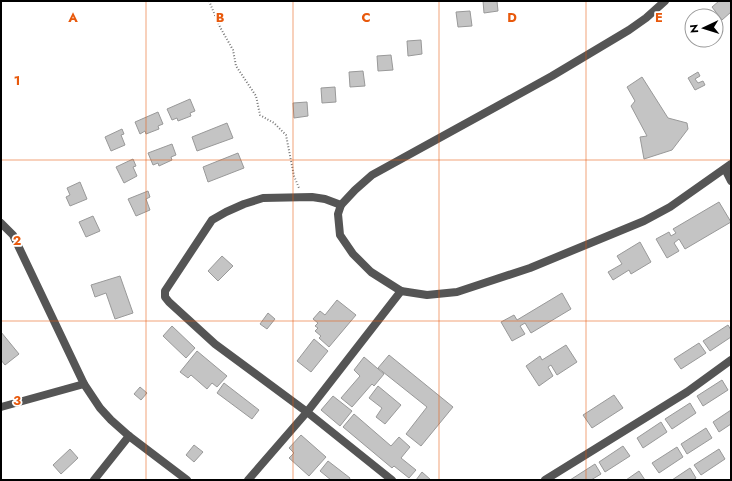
<svg xmlns="http://www.w3.org/2000/svg" width="732" height="481" viewBox="0 0 732 481" font-family="Jost,sans-serif">
<style>
.building{fill:#c4c4c4;stroke:#999}
.lines{fill:none;stroke-linecap:round;stroke-linejoin:round}
.path{stroke:#777;stroke-width:2;stroke-dasharray:1 2;stroke-linecap:butt}
.minor{stroke:#555;stroke-width:8}
.grid{fill:none;stroke:#e8590c;stroke-width:1;stroke-opacity:0.55}
.grid-label{font-size:13px;text-anchor:middle;font-weight:bold;fill:#e8590c;stroke:#fff;stroke-width:3.5;stroke-linejoin:round;paint-order:stroke}
</style>
<rect width="100%" height="100%" fill="#fff"/>
<g class="building">
<polygon points="483,1 497,1 498,11 484,13"/>
<polygon points="719,1 731,1 731,12 722,20 712,7"/>
<polygon points="470,11 472,26 458,27 456,12"/>
<polygon points="421,40 422,54 408,56 407,41"/>
<polygon points="391,55 393,70 378,71 377,56"/>
<polygon points="363,71 365,86 350,87 349,72"/>
<polygon points="698,72 700,76 695,79 698,83 703,81 705,85 695,90 688,78"/>
<polygon points="642,77 668,118 687,123 688,129 672,150 644,159 640,137 647,136 631,106 635,101 627,87"/>
<polygon points="335,87 336,102 322,103 321,88"/>
<polygon points="190,99 195,111 190,113 191,116 178,121 177,118 172,120 167,109"/>
<polygon points="307,102 308,116 294,118 293,103"/>
<polygon points="158,112 163,124 158,126 159,129 146,134 145,131 140,134 135,122"/>
<polygon points="227,123 233,138 197,151 192,137"/>
<polygon points="122,129 124,134 121,135 125,145 111,151 105,137"/>
<polygon points="172,144 176,155 171,157 172,160 159,166 158,163 153,165 148,153"/>
<polygon points="238,153 244,168 208,182 203,167"/>
<polygon points="133,159 136,166 133,167 137,176 124,183 116,167"/>
<polygon points="80,182 87,199 70,206 66,197 70,195 67,188"/>
<polygon points="148,191 150,197 146,199 150,210 136,216 128,199"/>
<polygon points="719,202 731,222 685,249 679,239 674,243 679,251 667,258 656,239 669,232 671,236 676,233 673,229"/>
<polygon points="93,216 100,231 86,237 79,222"/>
<polygon points="640,242 651,262 631,274 629,270 613,280 608,272 622,264 617,256"/>
<polygon points="222,256 233,266 218,281 208,271"/>
<polygon points="120,276 133,313 115,319 106,293 95,297 91,285"/>
<polygon points="562,293 571,309 531,333 525,323 520,326 525,334 512,341 501,322 514,315 517,320"/>
<polygon points="337,300 356,315 329,347 319,338 321,336 315,331 318,328 315,326 318,323 313,319 320,311 325,315"/>
<polygon points="268,313 275,319 267,329 260,324"/>
<polygon points="728,325 731,330 731,337 710,351 703,341"/>
<polygon points="172,326 195,348 186,358 163,336"/>
<polygon points="1,332 19,354 5,365 1,360"/>
<polygon points="314,339 328,351 311,372 297,361"/>
<polygon points="699,343 706,353 681,369 674,359"/>
<polygon points="566,345 577,362 557,375 551,365 548,367 553,376 539,386 526,366 540,356 542,360"/>
<polygon points="197,351 227,376 217,387 212,383 207,389 191,375 188,378 180,372"/>
<polygon points="389,355 453,407 421,446 406,434 427,407 378,368"/>
<polygon points="364,357 384,374 374,386 372,384 352,407 341,398 360,376 354,370"/>
<polygon points="722,380 728,390 703,406 697,396"/>
<polygon points="224,383 259,410 252,419 217,393"/>
<polygon points="378,386 401,405 385,424 376,417 382,408 369,398"/>
<polygon points="140,387 147,393 141,400 134,394"/>
<polygon points="614,395 623,408 592,428 583,415"/>
<polygon points="333,396 352,411 340,426 321,410"/>
<polygon points="690,403 696,413 672,429 665,419"/>
<polygon points="731,410 731,424 719,432 713,422"/>
<polygon points="354,414 391,446 399,437 410,447 401,458 416,470 409,478 394,466 392,468 343,427"/>
<polygon points="661,422 667,432 643,448 637,438"/>
<polygon points="706,428 712,438 687,454 681,444"/>
<polygon points="301,435 326,457 309,476 289,458 294,453 289,448"/>
<polygon points="194,445 203,452 194,462 186,455"/>
<polygon points="623,446 630,456 605,472 599,462"/>
<polygon points="677,447 683,457 659,473 652,463"/>
<polygon points="70,449 78,458 61,474 53,465"/>
<polygon points="719,449 725,459 701,475 694,465"/>
<polygon points="328,461 350,478 349,480 331,480 320,471"/>
<polygon points="595,464 601,474 591,480 570,480"/>
<polygon points="690,468 696,478 693,480 672,480"/>
<polygon points="639,471 645,480 626,480"/>
<polygon points="422,472 431,480 416,480"/>
</g>
<g class="lines">
<polyline class="path" points="209,1 220,27 233,50 236,66 256,96 260,115 274,123 286,135 294,176 299,188"/>
<g class="minor">
<polyline points="665,1 646,18 629,30 552,76 372,175 355,190 341,205 338,214 340,235 353,254 371,272 401,291 427,295 457,292 530,268 644,221 670,207 731,164"/>
<polyline points="725,169 731,181"/>
<polyline points="341,205 325,199 312,197 263,198 244,204 226,212 212,220 165,291 165,297 169,302 215,344 307,412 392,480"/>
<polyline points="1,223 13,235 84,384 100,408 111,420 129,436 187,480"/>
<polyline points="1,407 84,384"/>
<polyline points="94,480 129,436"/>
<polyline points="248,480 307,412 401,291"/>
<polyline points="545,480 687,392 731,360"/>
</g>
</g>
<path class="grid" d="M146,1V480M293,1V480M439,1V480M586,1V480M1,160H731M1,321H731"/>
<g class="grid-label">
<text x="73" y="22">A</text>
<text x="220" y="22">B</text>
<text x="366" y="22">C</text>
<text x="512" y="22">D</text>
<text x="659" y="22">E</text>
<text x="17" y="85">1</text>
<text x="17" y="245">2</text>
<text x="17" y="405">3</text>
</g>
<rect width="732" height="481" fill="none" stroke="#000000" stroke-width="4"/>
<g transform="translate(704 28) rotate(266)"><circle r="19" fill="#ffffff" stroke="#999999"/>
<path d="M0-3L7 15L0 10L-7 15Z" fill="#000000"/>
<text y="-6" font-size="11" font-weight="bold" text-anchor="middle" fill="#000000">N</text>
</g>
</svg>
